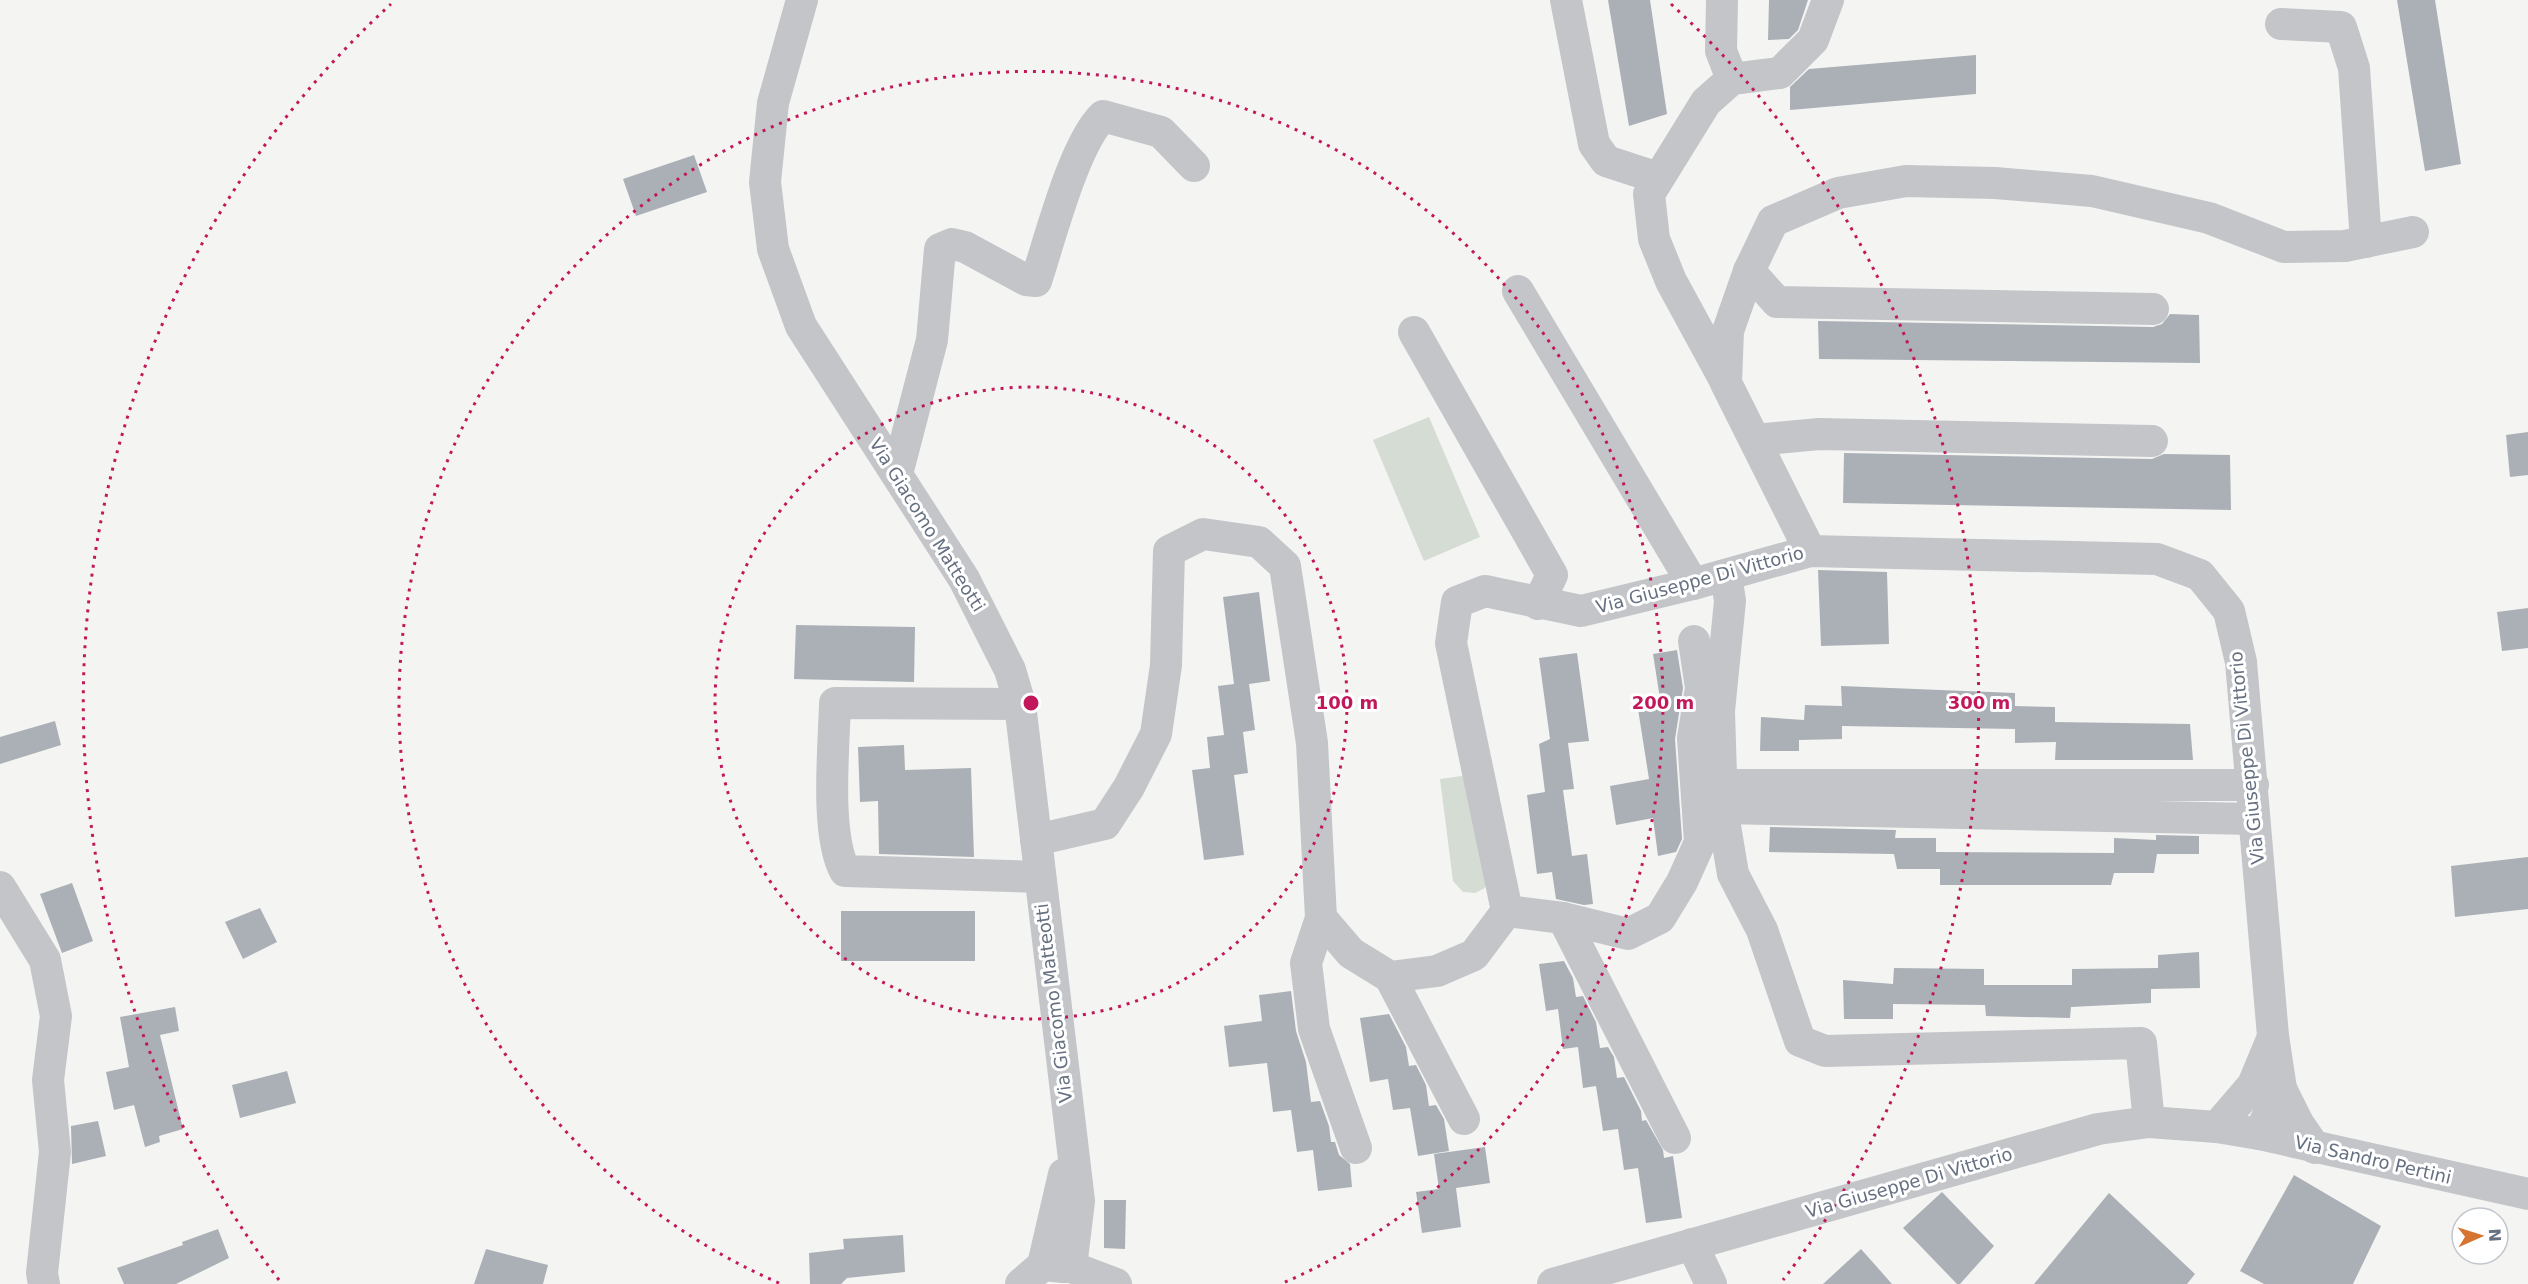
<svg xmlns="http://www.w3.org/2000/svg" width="2528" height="1284" viewBox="0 0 2528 1284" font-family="'DejaVu Sans',sans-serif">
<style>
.green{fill:#d5dcd3}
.building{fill:#aab0b6}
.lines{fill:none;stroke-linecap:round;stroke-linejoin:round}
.minor{stroke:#c3c5c9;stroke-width:32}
.ring{fill:none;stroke:#c2185b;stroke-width:3;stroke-dasharray:3 6}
.labels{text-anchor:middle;stroke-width:6;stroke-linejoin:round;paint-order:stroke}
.street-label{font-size:18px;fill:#667081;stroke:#fff}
.centre{fill:#c2185b;stroke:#fff;stroke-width:3}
.ring-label{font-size:18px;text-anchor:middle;font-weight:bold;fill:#c2185b;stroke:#fff;stroke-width:6;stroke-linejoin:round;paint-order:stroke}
</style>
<rect width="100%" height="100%" fill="#f4f5f2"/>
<g class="green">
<polygon points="1429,417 1480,537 1424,561 1373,440"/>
<polygon points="1476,774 1489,875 1485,888 1475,893 1463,892 1453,881 1440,779"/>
</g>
<g class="building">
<polygon points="1608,0 1650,0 1667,114 1629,126"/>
<polygon points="1769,0 1808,0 1798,30 1789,39 1768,40"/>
<polygon points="2397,0 2435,0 2461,164 2425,171"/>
<polygon points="1976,55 1976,94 1790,110 1790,87 1809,69"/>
<polygon points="694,155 707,192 636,216 623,179"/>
<polygon points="2170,314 2199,315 2200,363 1819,359 1818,321 2153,327 2162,324"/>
<polygon points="2528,432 2528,475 2510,477 2506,435"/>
<polygon points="1844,453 2152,459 2164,454 2230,455 2231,510 1843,503"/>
<polygon points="1818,570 1887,572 1889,644 1821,646"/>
<polygon points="1259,592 1270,681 1249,684 1255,730 1243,732 1248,773 1234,775 1244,855 1204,860 1192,770 1210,768 1207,737 1224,735 1218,686 1234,684 1223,597"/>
<polygon points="2528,608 2528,648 2502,651 2497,612"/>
<polygon points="796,625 915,627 914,682 794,679"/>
<polygon points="1677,650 1683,688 1675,739 1682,839 1676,852 1658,856 1653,818 1616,825 1610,786 1649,779 1638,709 1661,705 1653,654"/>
<polygon points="1577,653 1589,741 1568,743 1574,789 1563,790 1572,856 1587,854 1593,904 1584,905 1556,899 1552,872 1537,874 1527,795 1545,792 1539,744 1550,739 1539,658"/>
<polygon points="1841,686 2015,693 2015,706 2055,707 2055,722 2190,724 2193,760 2055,760 2056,742 2015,743 2015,729 1842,726 1842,739 1799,740 1799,751 1760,751 1761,717 1804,720 1805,705 1842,706"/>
<polygon points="55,721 61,745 0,764 0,737"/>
<polygon points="904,745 905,770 971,768 974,857 879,854 878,801 860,802 858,747"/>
<polygon points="1770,827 1896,830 1895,838 1936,838 1936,852 2114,853 2114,838 2156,840 2156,835 2199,836 2199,854 2157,854 2154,873 2114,873 2111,885 1940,885 1940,869 1897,869 1894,854 1769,852"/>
<polygon points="2528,857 2528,909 2455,917 2451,866"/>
<polygon points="72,883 93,941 62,953 40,894"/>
<polygon points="260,908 277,942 243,959 225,922"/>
<rect x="841" y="911" width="134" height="50"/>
<polygon points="2199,952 2200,988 2151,989 2151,1003 2071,1007 2070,1018 1986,1016 1985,1005 1893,1004 1893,1019 1844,1019 1843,980 1893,984 1894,968 1984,969 1984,985 2072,985 2072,969 2158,968 2158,955"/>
<polygon points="1564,961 1573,978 1576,997 1583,996 1596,1022 1600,1048 1608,1047 1614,1057 1617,1078 1624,1077 1641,1111 1642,1121 1646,1120 1663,1150 1664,1158 1673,1156 1682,1218 1646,1223 1638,1168 1624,1170 1618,1129 1603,1131 1596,1086 1583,1088 1578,1047 1563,1049 1558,1009 1546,1011 1539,964"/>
<polygon points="1291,991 1296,1031 1306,1062 1311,1102 1320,1101 1329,1126 1331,1142 1335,1142 1339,1155 1350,1164 1352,1187 1318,1191 1313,1150 1297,1152 1291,1110 1273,1112 1267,1063 1229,1067 1224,1026 1262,1021 1259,995"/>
<polygon points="175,1007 179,1031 160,1035 183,1129 159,1136 160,1142 145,1147 134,1105 114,1110 106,1072 129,1067 120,1017"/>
<polygon points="1389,1014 1406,1047 1409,1066 1416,1065 1426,1085 1429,1106 1436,1105 1444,1119 1449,1151 1418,1156 1410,1108 1393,1110 1388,1079 1370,1082 1360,1018"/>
<polygon points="287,1071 296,1103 240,1118 232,1085"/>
<polygon points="98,1121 106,1156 72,1164 71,1126"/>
<polygon points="1485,1147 1490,1183 1456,1188 1461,1227 1422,1233 1416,1192 1439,1189 1434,1154"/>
<polygon points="2294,1175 2381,1226 2353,1284 2264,1284 2240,1271"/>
<polygon points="1942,1192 1994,1246 1960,1284 1957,1284 1903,1228"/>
<polygon points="2109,1193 2195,1274 2187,1284 2034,1284"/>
<polygon points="1104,1200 1126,1200 1125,1249 1104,1248"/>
<polygon points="218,1229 229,1258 176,1284 124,1284 117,1268 183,1245 182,1242"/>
<polygon points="903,1235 905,1272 847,1278 841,1284 810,1284 809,1253 844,1249 843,1239"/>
<polygon points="486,1249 548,1265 543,1284 474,1284"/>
<polygon points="1861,1249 1892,1284 1823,1284"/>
</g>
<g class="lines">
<g class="minor">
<polyline points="802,0 773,103 765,182 773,249 801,326 964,579 1010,670 1020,704 1079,1201 1071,1267 1116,1284"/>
<polyline points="1566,0 1594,144 1606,161 1658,178"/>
<polyline points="1722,0 1721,51 1732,79"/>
<polyline points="2281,24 2341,27 2354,68 2366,242"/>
<polyline points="1749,271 1777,302 2153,309"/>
<polyline points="1518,291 1693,584"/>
<polyline points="1414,332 1552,575 1538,604"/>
<polyline points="1726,382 1671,281 1654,239 1649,194 1706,102 1732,79 1780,73 1813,40 1828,0"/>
<polyline points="1755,440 1819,434 2152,441"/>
<path d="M897,474L932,340L940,249L952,244L965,247L1026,280L1036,281C1050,239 1074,144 1103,116L1161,132L1194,166"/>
<polyline points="1810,551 1726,383 1728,331 1749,271 1773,221 1838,193 1906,181 1995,183 2092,191 2209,218 2284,247 2345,246 2413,232"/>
<polyline points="1726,575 1730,601 1719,711 1722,808 1733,874 1762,930 1800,1041 1825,1051 2141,1043 2149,1122"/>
<path d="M1020,704L835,703C834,746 825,834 845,871L1040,877"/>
<polyline points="1721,785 2253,785"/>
<polyline points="1722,808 2254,819"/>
<polyline points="1036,840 1105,824 1129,787 1156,734 1166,665 1169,551 1203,534 1259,542 1285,566 1312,743 1321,918 1306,963 1314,1029 1356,1148"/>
<polyline points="0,887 45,960 56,1016 48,1080 55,1152 42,1273 44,1284"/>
<polyline points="1507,911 1563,918 1628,934 1660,918 1682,882 1700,842 1693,738 1701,688 1694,641"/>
<polyline points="1321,918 1351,953 1390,977 1437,971 1474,955 1507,911 1451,643 1457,602 1485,591 1581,611 1693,584 1810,551 2157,559 2200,575 2229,611 2241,662 2273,1036 2281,1089 2259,1134"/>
<polyline points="1563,918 1675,1138"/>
<polyline points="1390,977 1464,1119"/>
<polyline points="2281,1089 2298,1123 2315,1148"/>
<polyline points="2217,1127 2253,1085 2273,1037"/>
<polyline points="1692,1244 1711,1284"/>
<polyline points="1043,1265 1064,1174"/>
<polyline points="1021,1284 1043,1265 1063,1267"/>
<polyline points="1553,1284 2098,1129 2149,1122 2217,1127 2259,1134 2528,1194"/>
</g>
</g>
<g class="ring">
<circle cx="1031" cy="703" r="316"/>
<path d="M779 1283A632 632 0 1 1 1283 1283"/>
<path d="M279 1280A948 948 0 0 1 391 4M1671 4A948 948 0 0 1 1783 1280"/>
</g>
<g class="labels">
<g class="street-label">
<text transform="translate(927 525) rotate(58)" y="6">Via Giacomo Matteotti</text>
<text transform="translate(1700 580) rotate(-15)" y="6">Via Giuseppe Di Vittorio</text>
<text transform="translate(2247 758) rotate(-96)" y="6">Via Giuseppe Di Vittorio</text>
<text transform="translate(1054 1003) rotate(-97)" y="6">Via Giacomo Matteotti</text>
<text transform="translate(2373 1160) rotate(13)" y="6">Via Sandro Pertini</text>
<text transform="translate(1909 1183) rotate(-16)" y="6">Via Giuseppe Di Vittorio</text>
</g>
</g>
<circle cx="1031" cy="703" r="9" class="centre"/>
<g class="ring-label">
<text x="1347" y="709">100 m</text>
<text x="1663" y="709">200 m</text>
<text x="1979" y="709">300 m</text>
</g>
<g transform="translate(2480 1236) rotate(87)"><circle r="28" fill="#ffffff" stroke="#c2c6cd" stroke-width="1.5"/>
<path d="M0-4.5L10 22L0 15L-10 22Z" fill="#d7742f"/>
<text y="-9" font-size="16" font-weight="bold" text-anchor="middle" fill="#667081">N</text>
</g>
</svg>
